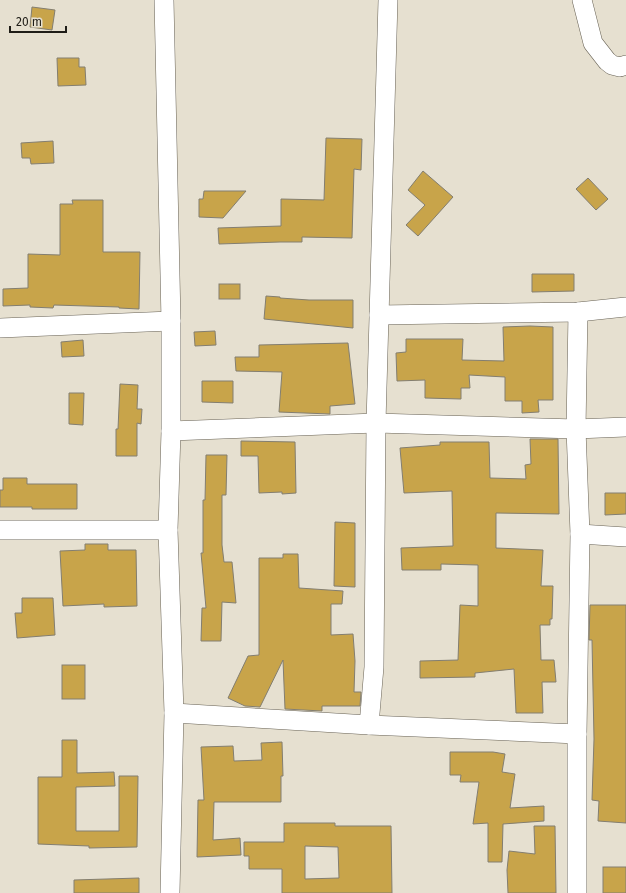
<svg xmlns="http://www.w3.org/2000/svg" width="626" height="893" viewBox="0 0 626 893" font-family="'Fira Sans',sans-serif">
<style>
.building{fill:#c8a44a;stroke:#837e70;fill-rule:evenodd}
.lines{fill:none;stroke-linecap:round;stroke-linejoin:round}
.minor-casing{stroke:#686255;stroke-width:20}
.minor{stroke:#fff;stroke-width:19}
</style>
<rect width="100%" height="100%" fill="#e6e0d0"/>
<g class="building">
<polygon points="32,7 55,10 52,30 30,27"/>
<polygon points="57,58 79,58 79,67 85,67 86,85 58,86"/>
<polygon points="326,138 362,139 361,170 354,169 352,238 302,237 302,242 280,242 219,244 218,228 281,226 281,199 324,200"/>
<polygon points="53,141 54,163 31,164 30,158 22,158 21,143"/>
<polygon points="423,171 453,197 418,236 406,225 425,205 408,190"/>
<polygon points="588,178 608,199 596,210 576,189"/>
<polygon points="204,191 246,191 223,218 199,217 199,199 203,199"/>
<polygon points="72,200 103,200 103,252 140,252 139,309 119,308 119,307 54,305 53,308 30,307 30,305 3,306 3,289 28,288 28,254 60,255 60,204 73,204"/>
<polygon points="532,274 574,274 574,291 532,292"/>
<rect x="219" y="284" width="21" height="15"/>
<polygon points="266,296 280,297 280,298 309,300 353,300 353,328 264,319"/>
<polygon points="530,326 553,327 553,400 538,400 539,412 522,413 522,401 505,401 505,377 469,375 470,388 461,388 461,399 425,398 425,380 397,381 396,353 406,352 406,339 463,339 462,360 504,361 503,327"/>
<polygon points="215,331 216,345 195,346 194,332"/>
<polygon points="83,340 84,356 62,357 61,342"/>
<polygon points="348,343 355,404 330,406 330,414 279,412 282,372 236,371 235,357 259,357 259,345"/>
<polygon points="202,381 233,381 233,403 202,402"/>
<polygon points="120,384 138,385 137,409 142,409 141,424 137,423 137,456 116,456 116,429 118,429"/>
<polygon points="69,393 84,393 83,425 69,424"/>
<polygon points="530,439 558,439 559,514 496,513 496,548 543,550 541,586 553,586 552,619 550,619 550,625 540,625 541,660 554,660 556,682 542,682 543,713 516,713 514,669 475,673 475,677 420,678 420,661 458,660 460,605 478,606 478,565 441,564 441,570 402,570 401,548 453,546 452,491 404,493 400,448 440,445 440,442 489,442 490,478 526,479 525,465 531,464"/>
<polygon points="241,441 295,442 296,493 282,494 282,492 259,493 258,456 241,456"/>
<polygon points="206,455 227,455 226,495 222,495 222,545 224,562 232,562 236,603 222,602 221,641 201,641 202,608 206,608 201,553 203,553 203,500 205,500"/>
<polygon points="3,478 27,478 27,484 77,484 77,509 32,509 32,507 0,507 0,490 3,490"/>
<polygon points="605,493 626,493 626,514 605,515"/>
<polygon points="335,522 355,523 355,587 334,586"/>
<polygon points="85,544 108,544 108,550 136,550 137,606 104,607 104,604 63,606 60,551 85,550"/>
<polygon points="283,554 298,554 299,588 343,591 342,604 331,604 331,635 353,634 355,661 354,692 361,692 360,706 322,706 322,711 285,709 283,660 260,707 245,706 228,698 248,656 259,655 259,558 283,558"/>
<polygon points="22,598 53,598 55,635 17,638 15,613 22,613"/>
<polygon points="590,605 626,605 626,823 598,821 599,801 592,800 594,739 592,640 589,640"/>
<rect x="62" y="665" width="23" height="34"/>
<polygon points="62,740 77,740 77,773 114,772 115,786 76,787 76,831 119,831 119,776 138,776 137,847 89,848 89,846 38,844 38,777 62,777"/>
<polygon points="282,742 283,776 281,776 281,802 214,802 213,840 240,838 241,855 197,857 198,800 204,800 201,747 233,746 234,761 262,760 261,743"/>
<polygon points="450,752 493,752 505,754 502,772 515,774 510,808 544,806 544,821 503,824 502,862 488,862 488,823 473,824 479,782 460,782 461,775 450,775"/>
<path d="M284,823H335V826H391L392,893H282V869H249V856H244V842H284ZM305,846L338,847L339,878L305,879Z"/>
<polygon points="534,826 555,826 556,893 508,893 507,870 509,851 535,854"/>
<rect x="603" y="867" width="23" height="26"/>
<polygon points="139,878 139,893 74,893 74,880"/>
</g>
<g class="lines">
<defs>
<g id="minor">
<polyline points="164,0 171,321 171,431 168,530 174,713 170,893"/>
<polyline points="582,0 593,43 607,61 612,65 620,67 626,65"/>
<polyline points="379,315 578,312 626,307"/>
<polyline points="0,328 171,321"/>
<polyline points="171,431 376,423 576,429 626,427"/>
<polyline points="0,530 168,530"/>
<polyline points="580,534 626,537"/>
<polyline points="174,713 369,725 577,734"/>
<polyline points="369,725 374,667 376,423 388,0"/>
<polyline points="577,893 577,734 580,534 576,429 578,312"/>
</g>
</defs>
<use href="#minor" class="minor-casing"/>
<use href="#minor" class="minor"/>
</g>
<path d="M10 26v6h56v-6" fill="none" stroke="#1f1d17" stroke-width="2"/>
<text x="16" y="26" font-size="12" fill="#1f1d17" stroke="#e6e0d0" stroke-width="3" paint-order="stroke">20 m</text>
</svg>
